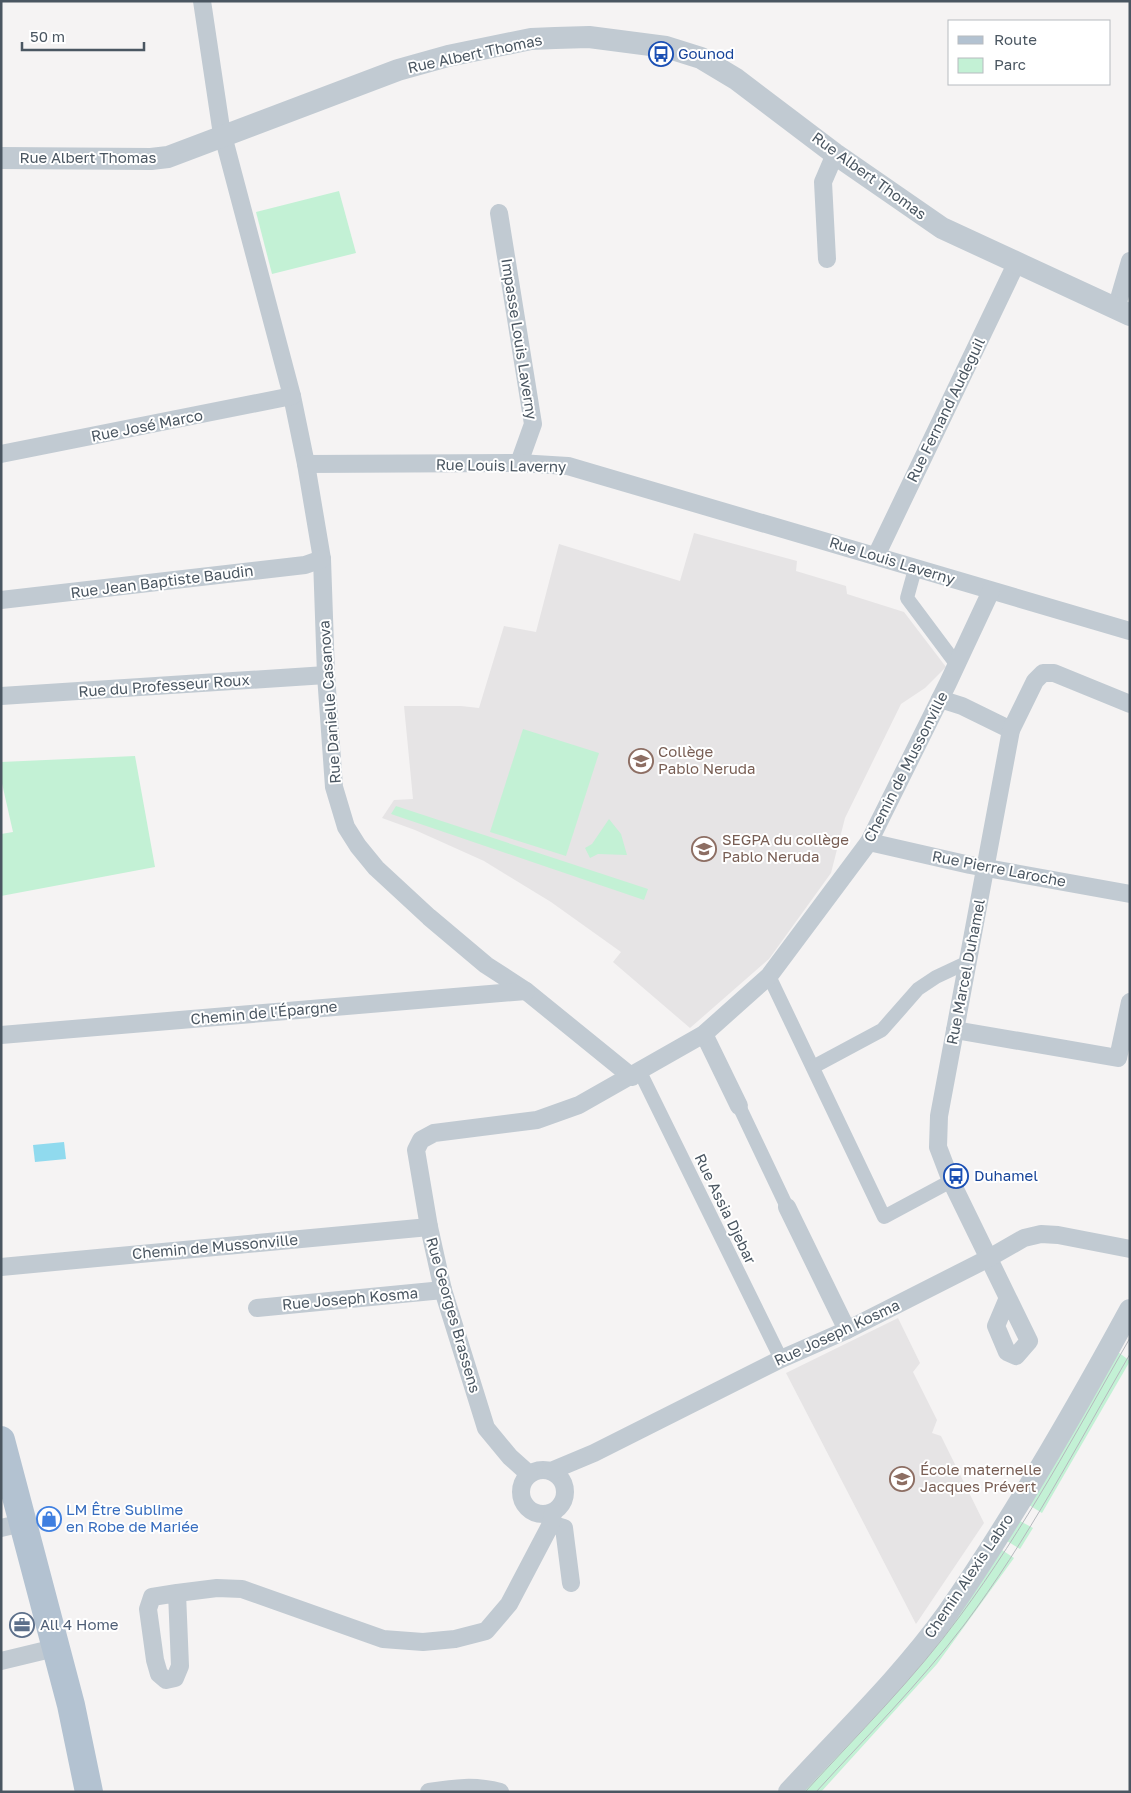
<svg xmlns="http://www.w3.org/2000/svg" width="1131" height="1793" viewBox="0 0 1131 1793" font-family="'Golos Text',sans-serif">
<style>
.education{fill:#e6e4e5}
.green{fill:#c3f1d5}
.water{fill:#90daee}
.lines{fill:none;stroke-linecap:round;stroke-linejoin:round}
.pedestrian{stroke:#c1cad2;stroke-width:14}
.minor{stroke:#c1cad2;stroke-width:18}
.tertiary{stroke:#c1cad2;stroke-width:22}
.primary{stroke:#b3c2d1;stroke-width:28}
.tram{stroke:#b5b8bd;stroke-width:1}
.labels{text-anchor:middle;stroke-width:4;stroke-linejoin:round;paint-order:stroke}
.street-label{font-size:15px;fill:#4a5661;stroke:#fff}
.transit-label{font-size:15px;fill:#164399;stroke:#fff;text-anchor:start}
.education-label{font-size:15px;fill:#785e54;stroke:#fff;text-anchor:start}
.shop-label{font-size:15px;fill:#366cbe;stroke:#fff;text-anchor:start}
.service-label{font-size:15px;fill:#4e5e75;stroke:#fff;text-anchor:start}
</style>
<rect width="100%" height="100%" fill="#f5f3f3"/>
<g class="education">
<polygon points="694,533 797,561 796,571 846,586 847,594 904,612 946,667 925,688 901,704 845,818 831,873 769,959 690,1028 613,962 621,952 551,902 484,861 415,830 382,818 394,800 413,799 404,706 461,706 479,708 504,626 536,632 559,544 680,581"/>
<polygon points="898,1318 920,1363 913,1372 937,1420 932,1433 941,1436 984,1523 916,1624 786,1373"/>
</g>
<g class="green">
<polygon points="339,191 356,253 272,274 256,212"/>
<polygon points="523,729 599,753 566,856 490,832"/>
<polygon points="135,756 155,867 1,896 1,834 13,832 1,779 1,762"/>
<polygon points="396,806 648,889 644,900 391,814"/>
<polygon points="609,819 621,834 627,855 598,854 590,858 585,848 592,844"/>
<polygon points="1118,1352 1130,1361 1042,1513 1029,1505"/>
<polygon points="1020,1521 1033,1528 1020,1549 1007,1541"/>
<polygon points="1002,1550 1014,1558 937,1664 821,1792 801,1792"/>
</g>
<polygon class="water" points="64,1142 66,1159 35,1162 33,1145"/>
<g class="lines">
<g class="pedestrian">
<polyline points="915,569 907,598 957,665"/>
<polyline points="769,976 884,1217 951,1181"/>
<polyline points="813,1067 882,1030 918,989 936,977 968,962"/>
<polyline points="640,1072 781,1359"/>
<polyline points="739,1106 787,1207"/>
</g>
<g class="minor">
<polyline points="202,1 221,128 292,396 306,464 322,559 326,675 334,787 346,827 358,846 376,868 429,917 486,965 526,991 632,1077"/>
<polyline points="499,213 533,424 519,463"/>
<polyline points="827,259 823,182 835,154"/>
<polyline points="1116,309 1130,261"/>
<polyline points="1,454 292,396"/>
<polyline points="306,464 519,463 568,466 1130,631"/>
<polyline points="876,556 1016,264"/>
<polyline points="1,600 305,565 322,559"/>
<polyline points="1,696 326,675"/>
<polyline points="940,699 962,706 1011,730"/>
<polyline points="869,842 970,865 1130,894"/>
<polyline points="955,1030 1118,1058 1130,1002"/>
<polyline points="704,1034 739,1106"/>
<polyline points="1,1035 526,991"/>
<polyline points="787,1207 847,1330"/>
<polyline points="1,1267 429,1227"/>
<polyline points="1007,1300 996,1326 1007,1352 1016,1356 1029,1341 951,1181 938,1147 939,1116 1011,730 1035,681 1043,673 1054,673 1130,704"/>
<polyline points="257,1308 443,1290"/>
<circle cx="543" cy="1492" r="22"/>
<polyline points="551,1471 594,1453 781,1359 847,1330 989,1258 1024,1238 1041,1234 1058,1235 1130,1249"/>
<polyline points="529,1474 510,1457 486,1428 443,1290 429,1227 416,1150 421,1140 434,1133 537,1120 579,1105 704,1034 769,976 869,842 948,683 991,591"/>
<polyline points="551,1524 564,1528 571,1583"/>
<polyline points="1,1528 22,1523"/>
<polyline points="177,1593 152,1597 148,1609 155,1660 159,1674 166,1680 175,1678 180,1666 177,1593 217,1588 242,1589 383,1639 423,1642 455,1639 486,1631 509,1604 551,1524 553,1513"/>
<polyline points="1,1661 55,1648"/>
<path d="M429,1792C454,1788 475,1785 500,1792"/>
</g>
<g class="tertiary">
<polyline points="1,158 151,159 168,157 398,70 448,56 531,39 555,38 589,37 666,47 701,58 736,79 835,154 942,228 1130,315"/>
<path d="M789,1792C842,1734 901,1678 947,1614C1014,1517 1074,1413 1130,1310"/>
</g>
<polyline class="primary" points="1,1440 71,1705 89,1792"/>
<g class="tram">
<path d="M805,1792C858,1734 914,1679 960,1616C1025,1528 1076,1432 1130,1338"/>
<path d="M816,1792C866,1737 919,1684 964,1625C1028,1540 1077,1445 1130,1354"/>
</g>
</g>
<defs>
<symbol id="bus-ring" viewBox="-11 -11 22 22"><circle r="9.5" fill="#fff" stroke="#1a4fb4" stroke-width="1.5"/><path d="M-5-6H5V4H4V6H2V4H-2V6H-4V4H-5ZM-3.5-4V0h7V-4ZM-3.5 1.2v1.5H-2V1.2ZM2 1.2v1.5H3.5V1.2Z" fill="#1a4fb4"/></symbol>
<symbol id="school-ring" viewBox="-11 -11 22 22"><circle r="9.5" fill="#fff" stroke="#8d6e63" stroke-width="1.5"/><path d="M0-5L7-2L0 1L-7-2ZM-4 1L0 2.5L4 1V4Q0 6-4 4Z" fill="#8d6e63"/></symbol>
<symbol id="shop-ring" viewBox="-11 -11 22 22"><circle r="9.5" fill="#fff" stroke="#3f7fe0" stroke-width="1.5"/><path d="M-5-2.5h2.3a2.7 3.5 0 0 1 5.4 0H5L5.5 6h-11ZM-1.5-2.5h3a1.5 2.3 0 0 0-3 0Z" fill="#3f7fe0"/></symbol>
<symbol id="office-ring" viewBox="-11 -11 22 22"><circle r="9.5" fill="#fff" stroke="#5c6f8a" stroke-width="1.5"/><path d="M-6-3h4V-5.5h4V-3h4V5H-6ZM-1-4.5V-3h2v-1.5ZM-6 0V1H6V0Z" fill="#5c6f8a"/></symbol>
</defs>
<g fill-rule="evenodd">
<use href="#bus-ring" x="647" y="40" width="28" height="28"/>
<use href="#school-ring" x="627" y="747" width="28" height="28"/>
<use href="#school-ring" x="690" y="835" width="28" height="28"/>
<use href="#bus-ring" x="942" y="1162" width="28" height="28"/>
<use href="#school-ring" x="888" y="1465" width="28" height="28"/>
<use href="#shop-ring" x="35" y="1505" width="28" height="28"/>
<use href="#office-ring" x="8" y="1611" width="28" height="28"/>
</g>
<g class="labels">
<g class="street-label">
<text transform="translate(475 54) rotate(-12)" y="5">Rue Albert Thomas</text>
<text x="88" y="163">Rue Albert Thomas</text>
<text transform="translate(869 176) rotate(36)" y="5">Rue Albert Thomas</text>
<text transform="translate(519 339) rotate(81)" y="5">Impasse Louis Laverny</text>
<text transform="translate(946 410) rotate(-64)" y="5">Rue Fernand Audeguil</text>
<text transform="translate(147 426) rotate(-11)" y="5">Rue José Marco</text>
<text transform="translate(501 466) rotate(1)" y="5">Rue Louis Laverny</text>
<text transform="translate(892 561) rotate(17)" y="5">Rue Louis Laverny</text>
<text transform="translate(162 582) rotate(-7)" y="5">Rue Jean Baptiste Baudin</text>
<text transform="translate(164 686) rotate(-4)" y="5">Rue du Professeur Roux</text>
<text transform="translate(330 702) rotate(-94)" y="5">Rue Danielle Casanova</text>
<text transform="translate(906 767) rotate(-63)" y="5">Chemin de Mussonville</text>
<text transform="translate(999 869) rotate(11)" y="5">Rue Pierre Laroche</text>
<text transform="translate(966 972) rotate(-79)" y="5">Rue Marcel Duhamel</text>
<text transform="translate(264 1013) rotate(-5)" y="5">Chemin de l'Épargne</text>
<text transform="translate(725 1209) rotate(64)" y="5">Rue Assia Djebar</text>
<text transform="translate(215 1247) rotate(-5)" y="5">Chemin de Mussonville</text>
<text transform="translate(350 1299) rotate(-5)" y="5">Rue Joseph Kosma</text>
<text transform="translate(453 1315) rotate(74)" y="5">Rue Georges Brassens</text>
<text transform="translate(837 1333) rotate(-25)" y="5">Rue Joseph Kosma</text>
<text transform="translate(969 1576) rotate(-56)" y="5">Chemin Alexis Labro</text>
</g>
<g class="transit-label">
<text x="678" y="59">Gounod</text>
<text x="974" y="1181">Duhamel</text>
</g>
<g class="education-label">
<text x="658" y="757">Collège<tspan x="658" dy="17">Pablo Neruda</tspan></text>
<text x="722" y="845">SEGPA du collège<tspan x="722" dy="17">Pablo Neruda</tspan></text>
<text x="920" y="1475">École maternelle<tspan x="920" dy="17">Jacques Prévert</tspan></text>
</g>
<g class="shop-label">
<text x="66" y="1515">LM Être Sublime<tspan x="66" dy="17">en Robe de Mariée</tspan></text>
</g>
<g class="service-label">
<text x="40" y="1630">All 4 Home</text>
</g>
</g>
<rect width="1131" height="1793" fill="none" stroke="#4a5661" stroke-width="5"/>
<rect x="948" y="20" width="162" height="65" fill="#ffffff" stroke="#b7bbc0"/>
<rect x="958" y="36" width="25" height="8" fill="#b3c2d1" stroke="#b7bbc0"/>
<text x="994" y="45" font-size="15" fill="#4a5661">Route</text>
<rect x="958" y="58" width="25" height="15" fill="#c3f1d5" stroke="#b7bbc0"/>
<text x="994" y="70" font-size="15" fill="#4a5661">Parc</text>
<path d="M22 42v8h122v-8" fill="none" stroke="#4a5661" stroke-width="2.5"/>
<text x="30" y="42" font-size="15" fill="#4a5661" stroke="#ffffff" stroke-width="4" paint-order="stroke">50 m</text>
</svg>
